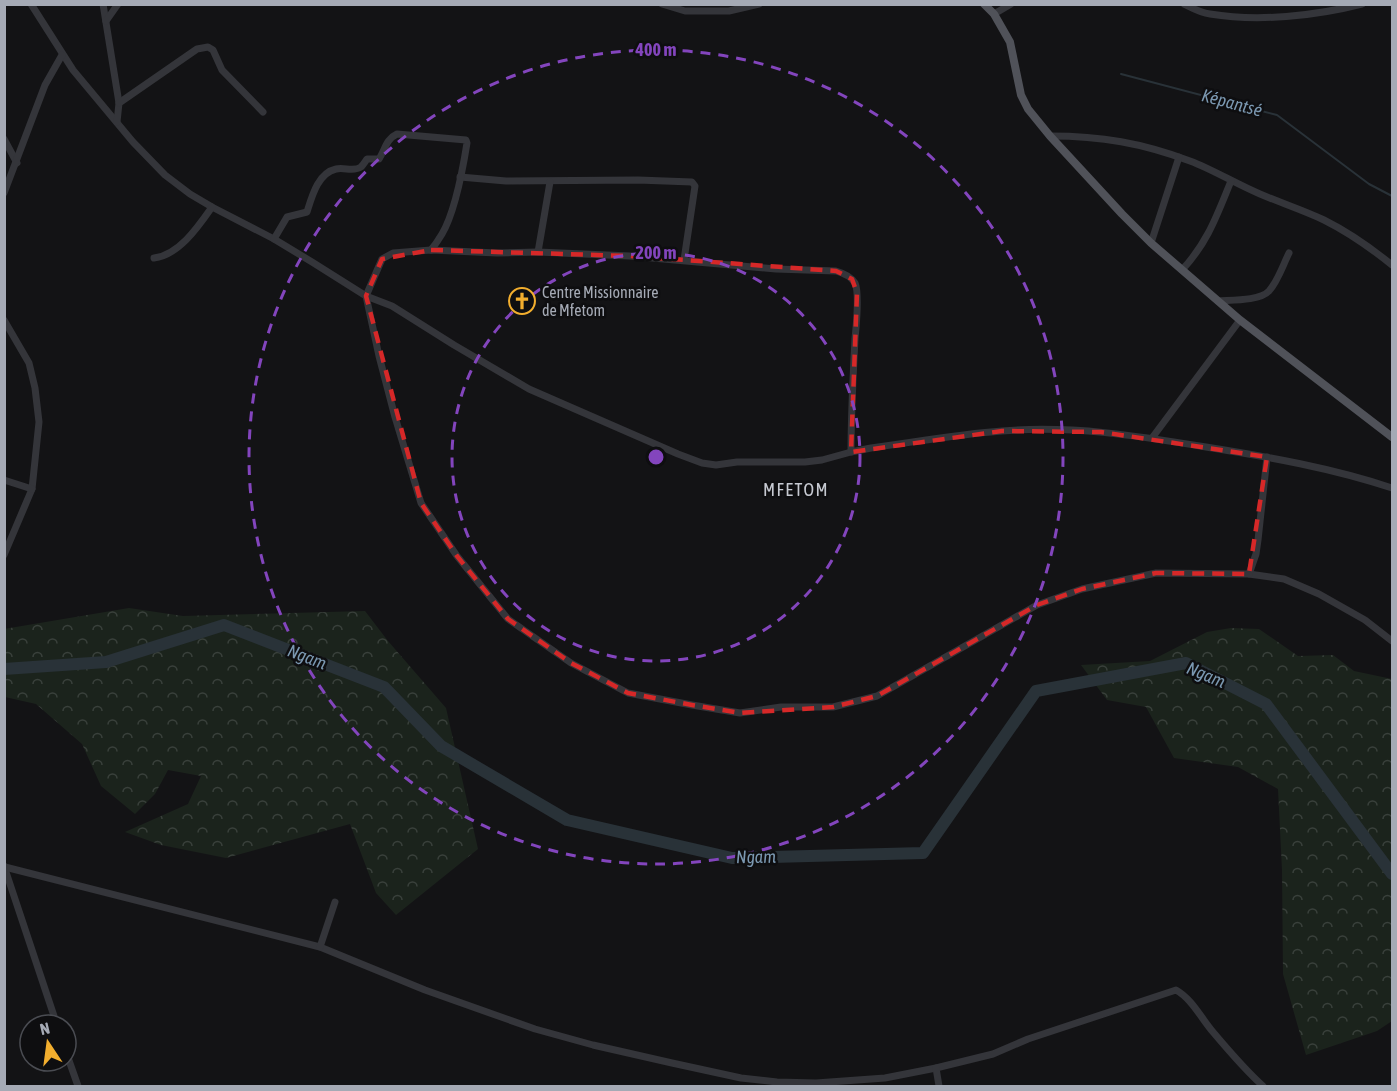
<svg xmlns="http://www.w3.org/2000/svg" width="1397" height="1091" viewBox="0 0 1397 1091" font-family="'Asap Condensed',sans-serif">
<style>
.forest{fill:url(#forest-crowns)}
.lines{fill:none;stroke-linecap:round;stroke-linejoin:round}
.stream{stroke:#293238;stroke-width:2}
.river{stroke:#293238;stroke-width:12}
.minor{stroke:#34353a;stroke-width:7}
.major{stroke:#505259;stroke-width:8}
.marked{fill:none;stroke:#d62828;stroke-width:4.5;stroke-dasharray:12 8;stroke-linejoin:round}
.ring{fill:none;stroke:#8345bd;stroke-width:3;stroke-dasharray:10 8}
.labels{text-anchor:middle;stroke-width:5;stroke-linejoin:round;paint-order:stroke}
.poi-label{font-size:16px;fill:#a5aab5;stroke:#0e0e10;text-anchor:start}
.water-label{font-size:18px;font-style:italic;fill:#7b98b1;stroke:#0e0e10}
.neighbourhood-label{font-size:18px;letter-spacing:1.5px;fill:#c6c9d1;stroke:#0e0e10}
.centre{fill:#8345bd;stroke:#0e0e10;stroke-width:3}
.ring-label{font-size:18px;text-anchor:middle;font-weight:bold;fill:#8345bd;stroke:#0e0e10;stroke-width:5;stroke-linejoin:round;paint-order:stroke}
</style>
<defs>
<pattern id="forest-crowns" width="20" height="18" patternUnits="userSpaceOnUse" patternTransform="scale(1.5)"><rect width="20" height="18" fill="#1b231c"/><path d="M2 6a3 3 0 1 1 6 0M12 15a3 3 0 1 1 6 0" fill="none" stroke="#39403b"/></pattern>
</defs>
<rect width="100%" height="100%" fill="#131315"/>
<g class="forest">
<polygon points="129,608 183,616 365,611 388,641 446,708 478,849 396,915 376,893 350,824 226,858 161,845 125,832 188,804 201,776 168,770 155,794 135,814 101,786 82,744 36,704 5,697 4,629"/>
<polygon points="1231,628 1259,629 1298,656 1333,655 1354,671 1392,679 1392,1021 1377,1031 1306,1055 1283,974 1282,870 1278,789 1238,767 1174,758 1146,707 1107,700 1081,665 1150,661 1207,632"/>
</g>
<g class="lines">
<polyline class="stream" points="1121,74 1277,115 1369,184 1392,196"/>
<polyline class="river" points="4,669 106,662 224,625 384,687 441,746 567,820 732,858 923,853 1036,691 1186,663 1266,704 1392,874"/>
<g class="minor">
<path d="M31,4L73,70L133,142L165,175L190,194L212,207L274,239L312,262L366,296L392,306L454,345L529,389L678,454L702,463L716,465L737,462H805L822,460L851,452L871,448C915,442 959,434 1002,431C1071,425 1139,436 1206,447C1269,457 1332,468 1392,488"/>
<polyline points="103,4 119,103 117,122"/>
<polyline points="662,4 685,11 729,11 759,4"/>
<path d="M1184,4C1192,8 1201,13 1210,14C1258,22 1315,16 1362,4"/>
<polyline points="994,14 1011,4"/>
<polyline points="106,21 118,4"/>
<polyline points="119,103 197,49 208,47 213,50 222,70 263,112"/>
<path d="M1050,136C1101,136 1142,143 1190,161C1214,170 1236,184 1260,194C1281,203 1303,210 1324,220C1348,232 1371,248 1392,265"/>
<polyline points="4,139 17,163"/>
<polyline points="460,177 506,181 638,180 692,182 695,186 684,260"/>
<polyline points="4,193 45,85 62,55"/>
<path d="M274,239L287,217L307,212C312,196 318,173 336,169C344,167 354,172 361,167C363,165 365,162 367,159H379C385,150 386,139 397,134L466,140L467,143C463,168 455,212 442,234C439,239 435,245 431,250"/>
<polyline points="1151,243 1179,157"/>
<polyline points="538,252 550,182"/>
<path d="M154,258C179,255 198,227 212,207"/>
<path d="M1182,270C1208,242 1217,215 1231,181"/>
<path d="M1218,301C1231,300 1260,301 1269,291C1278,281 1283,265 1289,253"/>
<polyline points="4,320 29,363 35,388 39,422 32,489 4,555"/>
<polyline points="1152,438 1240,320"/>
<path d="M851,452C851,414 853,377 855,339C856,327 860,294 855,283C851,276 843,273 836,271L776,269L630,256L538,252L497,253L431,250L393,253L382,259L366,296L379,356L395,417L421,503L457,556L508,619L571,663L628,693L692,705L740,713L781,707H833L877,696L1037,605L1082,589L1156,573L1249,574L1284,579L1319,594L1365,620L1392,641"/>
<polyline points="4,480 32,489"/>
<polyline points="1249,574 1256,554 1258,540 1267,457"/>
<polyline points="4,866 57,1025"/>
<path d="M5,867L320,947L425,990L535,1029L593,1045L672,1063L741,1078L777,1082L816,1083L885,1078L936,1068L993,1054L1028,1039L1176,990C1192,999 1201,1018 1213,1032C1229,1051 1245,1070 1263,1086"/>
<polyline points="320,947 335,902"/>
<polyline points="66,1052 78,1086"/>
<polyline points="936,1068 939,1086"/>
</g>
<polyline class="major" points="984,4 994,14 1010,42 1021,95 1028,109 1050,136 1122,214 1151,243 1240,320 1392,437"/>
</g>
<path class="marked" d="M431,250L630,256L836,271L852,279L857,293L851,452L1002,431L1101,432L1267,457L1249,574L1156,573L1082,589L1037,605L877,696L833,707L740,713L692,705L628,693L571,663L508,619L457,556L421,503L366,296L382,259Z"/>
<g class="ring">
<circle cx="656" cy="457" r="204"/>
<circle cx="656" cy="457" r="407"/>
</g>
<defs>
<symbol id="church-ring" viewBox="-11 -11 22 22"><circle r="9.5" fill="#0e0e10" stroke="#f2ae2e" stroke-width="1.5"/><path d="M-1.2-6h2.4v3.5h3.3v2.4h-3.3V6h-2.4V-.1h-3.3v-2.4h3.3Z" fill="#f2ae2e"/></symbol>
</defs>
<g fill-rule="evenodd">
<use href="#church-ring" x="507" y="286" width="30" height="30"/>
</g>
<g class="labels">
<g class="poi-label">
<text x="542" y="298">Centre Missionnaire<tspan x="542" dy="18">de Mfetom</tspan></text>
</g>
<g class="water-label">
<text transform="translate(1232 103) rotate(15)" y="6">Képantsé</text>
<text transform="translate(307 657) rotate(21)" y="6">Ngam</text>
<text transform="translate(1206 675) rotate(23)" y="6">Ngam</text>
<text transform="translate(756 857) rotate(-1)" y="6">Ngam</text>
</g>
<g class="neighbourhood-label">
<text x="796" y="496">MFETOM</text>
</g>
</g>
<circle cx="656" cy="457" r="9" class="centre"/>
<g class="ring-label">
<text x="656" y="56">400 m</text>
<text x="656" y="259">200 m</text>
</g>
<rect width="1397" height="1091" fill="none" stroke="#a5aab5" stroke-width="12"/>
<g transform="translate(48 1043) rotate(347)"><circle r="28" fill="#0e0e10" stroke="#4a4c52" stroke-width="1.5"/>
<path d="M0-4.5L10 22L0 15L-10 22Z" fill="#f2ae2e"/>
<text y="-9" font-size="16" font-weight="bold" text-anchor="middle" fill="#a5aab5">N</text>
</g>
</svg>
